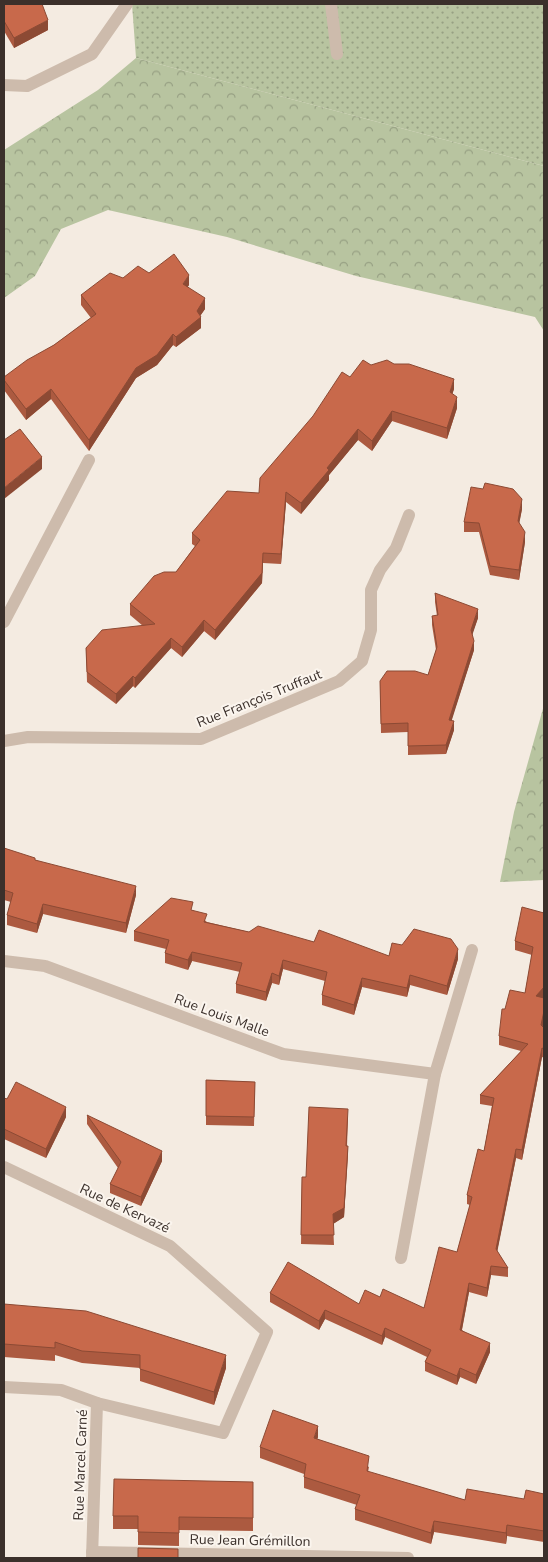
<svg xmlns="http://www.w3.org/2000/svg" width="548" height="1562" viewBox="0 0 548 1562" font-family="'Nunito Sans',sans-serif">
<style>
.green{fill:url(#green-dots)}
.forest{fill:url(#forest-crowns)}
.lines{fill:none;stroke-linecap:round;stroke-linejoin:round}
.minor{stroke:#cdbbac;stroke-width:12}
.wall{fill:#ac5a40}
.shaded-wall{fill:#8c4a34}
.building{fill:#c8694b;stroke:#8c4a34}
.labels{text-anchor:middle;stroke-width:4;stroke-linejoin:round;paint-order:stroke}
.street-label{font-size:14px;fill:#3b302b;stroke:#fbf5ee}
</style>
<defs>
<pattern id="green-dots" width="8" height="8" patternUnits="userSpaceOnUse" patternTransform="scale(1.25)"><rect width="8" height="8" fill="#b8c4a0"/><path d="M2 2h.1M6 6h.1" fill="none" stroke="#97a083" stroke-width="1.8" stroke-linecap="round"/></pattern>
<pattern id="forest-crowns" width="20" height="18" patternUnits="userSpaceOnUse" patternTransform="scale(1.25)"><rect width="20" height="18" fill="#b8c4a0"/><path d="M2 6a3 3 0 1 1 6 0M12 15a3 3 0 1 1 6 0" fill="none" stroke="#97a083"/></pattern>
</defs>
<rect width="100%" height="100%" fill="#f4ebe1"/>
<polygon class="green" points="132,4 544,4 544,166 136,58"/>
<g class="forest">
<polygon points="136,58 544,166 544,331 535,317 356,276 227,237 108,210 61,229 35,276 4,298 4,150 98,90"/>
<polygon points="544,705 544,880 500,882 514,812"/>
</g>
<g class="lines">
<g class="minor">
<polyline points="331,4 337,54"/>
<polyline points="4,85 27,86 92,54 127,4"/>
<polyline points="4,622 89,460"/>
<polyline points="4,741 28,737 201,739 339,681 362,661 371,630 371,590 380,570 396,548 409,515"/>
<polyline points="4,961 45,966 283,1054 435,1074"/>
<polyline points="4,1167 170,1246 267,1332 223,1433 97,1403 61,1390 4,1387"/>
<polyline points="401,1258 435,1074 472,950"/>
<polyline points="92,1552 408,1558"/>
<polyline points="92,1558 97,1403"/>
</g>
</g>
<g class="wall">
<polygon points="4,4 48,30 14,48 4,31"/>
<polygon points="149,273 189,285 187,287 205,309 200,316 201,328 176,347 173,345 157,365 136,378 89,451 51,399 26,420 4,390 4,377 54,345 91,318 81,305 81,295 123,278"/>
<polygon points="394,364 454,389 452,394 457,408 447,439 392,421 372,451 358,440 329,475 329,480 301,514 286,502 281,564 263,563 262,583 215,640 204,631 182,657 171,648 135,688 133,686 116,704 87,682 86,648 143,626 130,615 130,604 176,572 195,546 192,544 192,533 259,493 350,377 371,365"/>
<polygon points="522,509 519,523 525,542 519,580 490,575 479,532 464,532 464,522"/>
<polygon points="435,593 478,618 472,634 474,650 451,721 454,730 446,754 408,755 408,732 381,733 380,681 428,675 436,650 432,625 432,616 437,616 435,602"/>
<polygon points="4,848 35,860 136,895 126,933 43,914 37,933 7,925 7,915 11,902 4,900"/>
<polygon points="193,910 207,922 249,932 314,942 389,956 458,959 447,995 410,985 407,997 362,987 354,1015 322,1005 322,995 325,981 283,969 279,985 272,983 266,1001 236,993 236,984 240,972 192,961 188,970 165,963 165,953 166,949 134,941 134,931"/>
<polygon points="544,913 544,996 543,997 544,998 544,1020 543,1026 544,1028 544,1058 542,1057 522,1160 516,1158 497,1251 508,1268 508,1277 491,1275 487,1297 469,1292 462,1330 490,1352 476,1384 460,1377 457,1385 425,1371 425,1362 427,1357 385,1337 382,1345 325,1319 319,1330 270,1302 270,1293 359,1304 380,1297 424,1308 457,1252 470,1205 467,1204 467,1195 484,1151 492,1106 480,1104 480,1095 521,1051 499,1045 499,1036 505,1009 525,993 532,955 515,950 515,941"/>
<polygon points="206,1080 255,1082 254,1126 206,1125"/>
<polygon points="4,1098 66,1117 46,1158 4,1139"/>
<polygon points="87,1115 162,1161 141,1206 110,1193 110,1184 118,1168 87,1124"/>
<polygon points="348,1118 347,1146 348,1156 344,1217 333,1224 334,1245 301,1244 302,1177 306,1177"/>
<polygon points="4,1304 226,1368 214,1405 140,1381 140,1368 82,1363 55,1355 55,1361 4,1357"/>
<polygon points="318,1437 317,1439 369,1467 368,1472 465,1500 524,1499 544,1494 544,1542 507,1536 506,1544 434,1532 431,1544 355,1520 355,1509 357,1505 304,1488 304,1474 260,1458 260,1447"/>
<polygon points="253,1482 253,1531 179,1530 179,1546 138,1545 138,1529 113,1529 113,1516"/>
</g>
<g class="shaded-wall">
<polygon points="48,20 48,30 14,48 14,38"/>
<polygon points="189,275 189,285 183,295 183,284"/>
<polygon points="205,298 205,309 198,319 201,317 201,328 176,347 176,337 197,311"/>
<polygon points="173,334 173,345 157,365 136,378 89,451 89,440 136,368"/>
<polygon points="454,379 454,389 450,402 450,392"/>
<polygon points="51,389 51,399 26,420 26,409"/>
<polygon points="457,397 457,408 447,439 447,428"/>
<polygon points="392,411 392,421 372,451 372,441"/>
<polygon points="358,429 358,440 329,475 329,480 301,514 301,503 327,468"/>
<polygon points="42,457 42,469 4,499 4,488"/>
<polygon points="286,492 286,502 281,564 281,554"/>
<polygon points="522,499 522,509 518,530 518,521"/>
<polygon points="525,532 525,542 519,580 519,570"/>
<polygon points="263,553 262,583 215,640 215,630"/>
<polygon points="478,609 478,618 471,639 471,630"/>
<polygon points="204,620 204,631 182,657 182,647"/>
<polygon points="171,638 171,648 135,688 135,678"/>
<polygon points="474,641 474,650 449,729 449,720"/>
<polygon points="133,676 133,686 116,704 116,694"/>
<polygon points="454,721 454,730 446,754 446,745"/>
<polygon points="136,886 136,895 126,933 126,923"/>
<polygon points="43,904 43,914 37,933 37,924"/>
<polygon points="458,949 458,959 447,995 447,986"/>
<polygon points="192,952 192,961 188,970 188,960"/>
<polygon points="283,960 283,969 279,985 279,976"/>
<polygon points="272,973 272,983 266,1001 266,992"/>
<polygon points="410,975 410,985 407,997 407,988"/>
<polygon points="362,978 362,987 354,1015 354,1005"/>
<polygon points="544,987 544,996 536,1005 536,996"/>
<polygon points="544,1011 544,1020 541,1034 541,1025"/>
<polygon points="542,1048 542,1057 522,1160 522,1150"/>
<polygon points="66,1107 66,1117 46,1158 46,1149"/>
<polygon points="348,1146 344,1217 333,1224 333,1214"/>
<polygon points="516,1149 516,1158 496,1258 496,1249"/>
<polygon points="162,1151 162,1161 141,1206 141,1197"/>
<polygon points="491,1266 491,1275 487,1297 487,1288"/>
<polygon points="469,1283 469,1292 460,1339 460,1330"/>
<polygon points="325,1310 325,1319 319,1330 319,1321"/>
<polygon points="385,1328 385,1337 382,1345 382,1336"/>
<polygon points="490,1343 490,1352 476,1384 476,1375"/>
<polygon points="226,1355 226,1368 214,1405 214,1392"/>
<polygon points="460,1368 460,1377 457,1385 457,1376"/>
<polygon points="318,1426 318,1437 314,1449 314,1438"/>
<polygon points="434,1521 434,1532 431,1544 431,1533"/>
<polygon points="507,1525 507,1536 506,1544 506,1533"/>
</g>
<g class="building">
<polygon points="4,4 42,4 48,20 14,38 4,21"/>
<polygon points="174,254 189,275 183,284 205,298 197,311 201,317 176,337 173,334 157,355 136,368 89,440 51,389 26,409 4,380 4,377 27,360 54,345 96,314 81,295 110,273 123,278 138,266 149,273"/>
<polygon points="363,360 371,365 387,360 394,364 409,364 454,379 450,392 457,397 447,428 392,411 372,441 358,429 327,468 329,470 301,503 286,492 281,554 263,553 262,573 215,630 204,620 182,647 171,638 135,678 133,676 116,694 87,672 86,648 102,630 155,624 130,604 154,576 164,572 176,572 200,540 192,533 227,491 259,493 260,478 313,416 342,372 350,377"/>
<polygon points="20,429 42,457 4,488 4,440"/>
<polygon points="485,483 513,489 522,499 518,521 525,532 519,570 490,566 479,523 464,522 471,487 483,489"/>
<polygon points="435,593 478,609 471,630 474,641 449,720 454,721 446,745 408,746 408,723 381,724 380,681 387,671 415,671 428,675 437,647 432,616 438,615"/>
<polygon points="4,848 35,858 35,860 136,886 126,923 43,904 37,924 7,915 13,893 4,890"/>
<polygon points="171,898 193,902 191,910 207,914 204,922 249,932 258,926 314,942 319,930 389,956 392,943 402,945 414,929 451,939 458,949 447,986 410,975 407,988 362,978 354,1005 322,995 327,972 283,960 279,976 272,973 266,992 236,984 242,963 192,952 188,960 165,953 169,940 134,931"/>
<polygon points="522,907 544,913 544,987 536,996 544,998 544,1011 541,1025 544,1028 544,1049 542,1048 522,1150 516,1149 496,1249 508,1268 491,1266 487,1288 469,1283 460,1330 490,1343 476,1375 460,1368 457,1376 425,1362 431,1350 385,1328 382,1336 325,1310 319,1321 270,1293 288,1262 359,1304 365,1290 380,1297 383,1289 424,1308 439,1247 457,1252 472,1197 467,1195 478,1149 484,1151 494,1098 480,1095 528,1044 499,1036 502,1009 505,1009 510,990 525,993 533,947 515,941"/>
<polygon points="206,1080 255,1082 254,1117 206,1116"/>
<polygon points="16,1082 66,1107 46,1149 4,1129 4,1098 7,1099"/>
<polygon points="309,1107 348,1109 346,1146 348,1146 344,1208 333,1214 334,1235 301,1235 302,1177 306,1177"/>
<polygon points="87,1115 162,1151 141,1197 110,1184 121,1162"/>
<polygon points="4,1304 86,1311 226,1355 214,1392 140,1369 140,1355 82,1351 55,1342 55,1348 4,1344"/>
<polygon points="273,1410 318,1426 314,1438 369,1456 367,1471 465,1500 467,1489 524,1499 526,1490 544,1494 544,1531 507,1525 506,1533 434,1521 431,1533 355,1509 360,1495 304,1477 306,1464 260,1447"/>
<polygon points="114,1479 253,1482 253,1518 179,1517 179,1533 138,1532 138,1516 113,1516"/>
<polygon points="138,1548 178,1549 178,1558 138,1558"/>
</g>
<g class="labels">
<g class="street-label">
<text transform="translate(259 698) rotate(-22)" y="5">Rue François Truffaut</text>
<text transform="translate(222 1015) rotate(20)" y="5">Rue Louis Malle</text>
<text transform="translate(125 1208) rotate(25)" y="5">Rue de Kervazé</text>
<text transform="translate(80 1465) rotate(-88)" y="5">Rue Marcel Carné</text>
<text transform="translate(250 1540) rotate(1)" y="5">Rue Jean Grémillon</text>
</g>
</g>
<rect width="548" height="1562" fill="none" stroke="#3b302b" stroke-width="10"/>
</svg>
